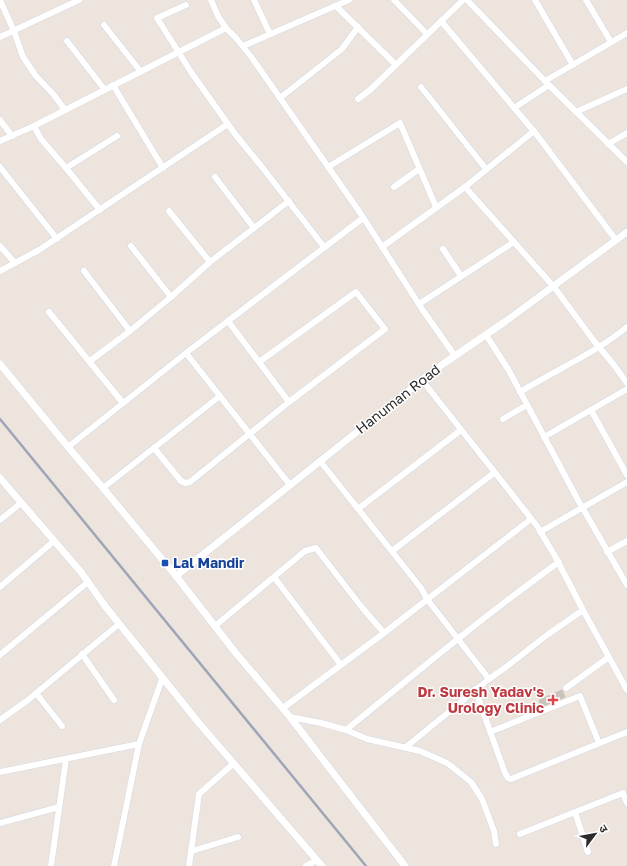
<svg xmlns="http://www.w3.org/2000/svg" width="627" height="866" viewBox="0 0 627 866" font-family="'Golos Text','Noto Sans Devanagari',sans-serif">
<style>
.building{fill:#c9c3bb;stroke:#c9c1b6}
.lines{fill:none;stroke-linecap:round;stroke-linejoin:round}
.minor-casing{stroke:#d2d7e4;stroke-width:7}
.tertiary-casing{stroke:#d2d7e4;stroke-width:8}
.minor{stroke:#fff;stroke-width:6}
.tertiary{stroke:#fff;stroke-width:7}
.rail{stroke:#9fa5b6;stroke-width:2.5}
.transit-dot{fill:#1a4fb4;stroke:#fff;stroke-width:1.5}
.health-dot{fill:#e0444e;stroke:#fff;stroke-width:1.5}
.labels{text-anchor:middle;stroke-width:3;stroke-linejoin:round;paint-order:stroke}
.street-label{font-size:14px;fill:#2b2b2b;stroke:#fff}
.transit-label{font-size:14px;font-weight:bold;fill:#164399;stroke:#fff;text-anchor:start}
.health-label{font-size:14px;font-weight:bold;fill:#be3a42;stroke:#fff;text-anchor:end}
</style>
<rect width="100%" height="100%" fill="#ede5dd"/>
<polygon class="building" points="562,690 565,697 541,707 539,700"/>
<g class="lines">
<defs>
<g id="minor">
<polyline points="0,0 14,31 23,57 36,76 54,95 65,110"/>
<polyline points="211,0 218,16 226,28 236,38 252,58 361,214 422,309 455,356"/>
<polyline points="254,0 270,34"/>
<polyline points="394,0 427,34"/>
<polyline points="467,0 545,81 627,162"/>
<polyline points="535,0 573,65"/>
<polyline points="586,0 611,42"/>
<polyline points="186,5 157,18 191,72 235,134 262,167 324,247"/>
<polyline points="336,6 396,65"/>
<polyline points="441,21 537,135 616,240"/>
<polyline points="104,25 141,72"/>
<polyline points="0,37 79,0"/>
<polyline points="67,41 105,90"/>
<polyline points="243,46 349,0"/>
<polyline points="545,81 627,33"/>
<polyline points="113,85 163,168"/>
<polyline points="421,87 486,169"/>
<polyline points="280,98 342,49 358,27"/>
<polyline points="358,99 370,90 463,0"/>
<polyline points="514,108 549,85"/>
<polyline points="576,112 627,89"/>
<polyline points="0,120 12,136"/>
<polyline points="34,126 41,139 66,168 100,210"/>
<polyline points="0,141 34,126 226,28"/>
<polyline points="608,144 627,133"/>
<polyline points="0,167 57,239"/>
<polyline points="328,167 400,123 436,207"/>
<polyline points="66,168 117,136"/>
<polyline points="215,177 254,228"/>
<polyline points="394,187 419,169"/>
<polyline points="465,187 554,287 594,341 614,365 627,383"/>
<polyline points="169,211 210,262"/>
<polyline points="0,246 15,263"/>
<polyline points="131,246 171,297"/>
<polyline points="382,247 465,187 534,131"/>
<polyline points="443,249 461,276"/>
<polyline points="0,271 39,250 228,124"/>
<polyline points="84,271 130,331"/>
<polyline points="419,304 514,242"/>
<polyline points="49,312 123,403"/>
<polyline points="228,321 289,402"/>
<polyline points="486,335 508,369 578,500 627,585"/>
<polyline points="186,353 290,485"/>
<polyline points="90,361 130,331 171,297 210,262 289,201"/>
<polyline points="422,380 537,526 555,556 583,610 627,690"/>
<path d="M520,392C555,370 594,354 627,327"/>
<polyline points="591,410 627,475"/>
<polyline points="503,419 527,405"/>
<polyline points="544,437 627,389"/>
<polyline points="68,447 186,353 363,218"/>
<polyline points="154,448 181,481 185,483 190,482 289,402 385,329 356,292 259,362"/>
<polyline points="320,461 421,588 427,599 489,679"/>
<polyline points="103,488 220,396"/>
<polyline points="358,509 461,430"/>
<polyline points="0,520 21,503"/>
<polyline points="540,532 627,482"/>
<polyline points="392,551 494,473"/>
<polyline points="607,552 627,541"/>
<polyline points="274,577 341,665"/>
<polyline points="0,587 54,541"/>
<polyline points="215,626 305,551 316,548 360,605 384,633"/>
<polyline points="82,654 114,700"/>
<polyline points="0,655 88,582"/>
<polyline points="566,688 609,657"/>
<polyline points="475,689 505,773 508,778 511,779 627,732"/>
<polyline points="36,693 62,726"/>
<polyline points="283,708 384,633 531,519"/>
<polyline points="290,717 321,723 346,730 367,739 420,751 447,763 471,782 482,799 494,831 496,844"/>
<polyline points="0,720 28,700 119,624"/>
<path d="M346,730C416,673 485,615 559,562"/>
<polyline points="490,732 580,696 599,743"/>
<polyline points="406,747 489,679 506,667 547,635 583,610"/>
<polyline points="0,772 139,744"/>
<polyline points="575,812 588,852"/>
<polyline points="0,823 59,807"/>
<polyline points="520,834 623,793 627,803"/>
<polyline points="192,851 238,837"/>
<polyline points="51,866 66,759"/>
<polyline points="114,866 139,744 162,679"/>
<polyline points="189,866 199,794 234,763"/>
<polyline points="306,866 317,860"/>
</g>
<g id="tertiary">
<polyline points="0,364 68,447 103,488 176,576 235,652 290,717 405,866"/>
<polyline points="0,478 81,572 105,606 198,722 322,866"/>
<polyline points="176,576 422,380 443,364 506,321 627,232"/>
</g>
</defs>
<use href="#minor" class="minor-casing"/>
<use href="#tertiary" class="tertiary-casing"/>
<use href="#minor" class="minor"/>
<use href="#tertiary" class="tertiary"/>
<polyline class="rail" points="0,419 366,866"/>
</g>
<rect class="transit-dot" x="161" y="559" width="8" height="8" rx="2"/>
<path class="health-dot" d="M551 694h4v4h4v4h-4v4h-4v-4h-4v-4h4z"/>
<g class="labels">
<g class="street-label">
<text transform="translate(398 399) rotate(-38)" y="5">Hanuman Road</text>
</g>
<g class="transit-label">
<text x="173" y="568">Lal Mandir</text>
</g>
<g class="health-label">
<text x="544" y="697">Dr. Suresh Yadav's<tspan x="544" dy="16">Urology Clinic</tspan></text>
</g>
</g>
<g transform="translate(595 834) rotate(58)" stroke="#ffffff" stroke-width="3" paint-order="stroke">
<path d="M0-3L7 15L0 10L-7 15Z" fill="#2b2b2b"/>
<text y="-6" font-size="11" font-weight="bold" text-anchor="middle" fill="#2b2b2b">उ</text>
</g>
</svg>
